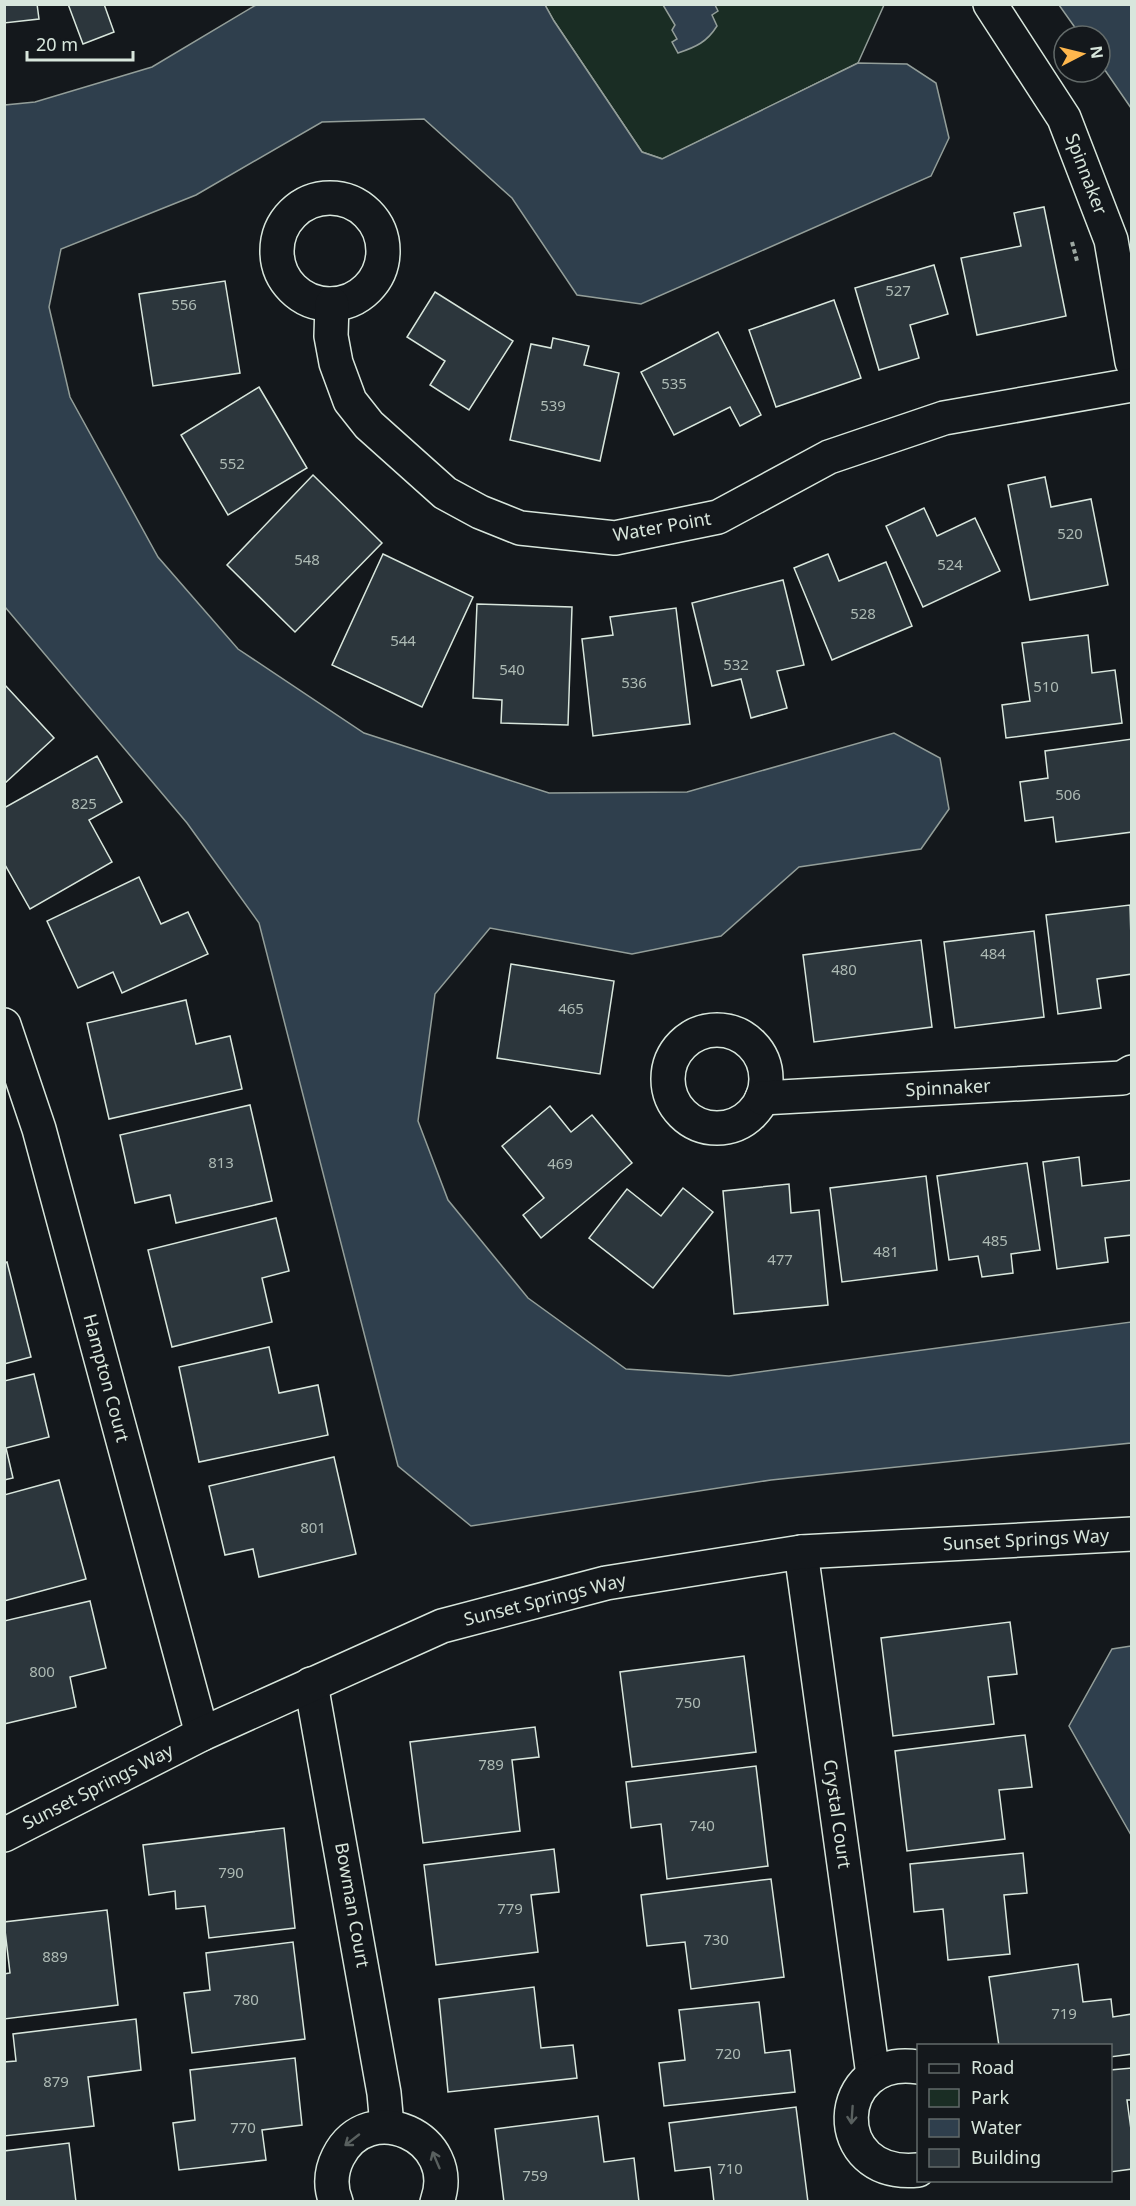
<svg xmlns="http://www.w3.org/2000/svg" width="1136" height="2206" viewBox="0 0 1136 2206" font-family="'Noto Sans',sans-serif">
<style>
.green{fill:#1a2d24;stroke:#939e99;stroke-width:1.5}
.water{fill:#2f3f4d;stroke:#939e99;stroke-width:1.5}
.building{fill:#2c363c;stroke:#d8e6dc;stroke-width:1.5}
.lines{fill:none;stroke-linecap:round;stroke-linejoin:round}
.minor-casing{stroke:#d8e6dc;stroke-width:36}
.path{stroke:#9da8a2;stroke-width:4;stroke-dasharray:4.5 3;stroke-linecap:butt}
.minor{stroke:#14181c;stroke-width:33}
.oneway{stroke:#59605f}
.labels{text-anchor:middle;stroke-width:4.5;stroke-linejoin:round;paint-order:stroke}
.number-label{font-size:15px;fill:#adbab4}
.street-label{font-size:18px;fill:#d8e6dc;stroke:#14181c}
</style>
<rect width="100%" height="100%" fill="#14181c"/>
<polygon class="green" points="545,5 884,5 858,63 663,159 642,152 554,21"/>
<g class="water">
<polygon points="256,5 545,5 554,21 642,152 662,159 858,63 907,64 936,83 949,138 931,176 641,304 577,295 512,198 424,119 322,122 196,195 61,249 49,307 70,397 158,557 238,649 364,733 549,793 687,792 894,733 940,758 949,809 921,849 799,867 721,936 632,954 490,928 435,994 418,1121 448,1200 528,1298 626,1369 729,1376 1131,1322 1131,1443 771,1480 471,1526 398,1466 259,923 187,823 5,607 5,105 35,102 152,67"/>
<path d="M663,5H715L718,11L712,15L717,26C707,42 696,47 678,53L672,42L677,39L672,30L675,25Z"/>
<polygon points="1059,5 1131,5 1131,108 1100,63 1100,36 1081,36"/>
<polygon points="1131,1646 1132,1646 1131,1835 1069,1726 1112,1649"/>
</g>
<g class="building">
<polygon points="4,4 37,4 39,19 4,23"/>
<polygon points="68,4 104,4 114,32 83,44"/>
<polygon points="1044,207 1066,316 977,335 961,258 1021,246 1014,213"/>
<polygon points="934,265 948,314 910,325 919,358 879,370 855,288"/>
<polygon points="225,281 240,373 153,386 139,294"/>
<polygon points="435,292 513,341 469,410 430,385 445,361 407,337"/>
<polygon points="834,300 861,378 776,407 749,330"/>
<polygon points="718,332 761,415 740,426 730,407 674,435 641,372"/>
<polygon points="553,338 589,346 584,365 619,373 600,461 510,440 531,344 551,348"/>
<polygon points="259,387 307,468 228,515 181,435"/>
<polygon points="313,475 382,543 295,632 227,565"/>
<polygon points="1045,477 1051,507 1091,499 1108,585 1030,600 1008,485"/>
<polygon points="924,508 937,536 975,518 1000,571 923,607 886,526"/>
<polygon points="383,554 473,597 422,707 332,665"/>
<polygon points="828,554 839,581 886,562 912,626 832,660 794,568"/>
<polygon points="783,580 804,665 777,671 787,708 751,718 741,679 712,686 692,603"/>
<polygon points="477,604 572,607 568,725 501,723 502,700 473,698"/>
<polygon points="676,608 690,724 593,736 582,639 613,635 610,617"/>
<polygon points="1088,635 1092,673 1115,670 1122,723 1006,738 1002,705 1030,701 1022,643"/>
<polygon points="4,684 54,738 4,784"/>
<polygon points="1132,739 1132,832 1056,842 1053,817 1025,821 1020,782 1048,778 1045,751"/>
<polygon points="97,756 122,802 89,820 112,862 30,909 4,863 4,808"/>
<polygon points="139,877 161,924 188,912 208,954 122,993 113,972 78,988 47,921"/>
<polygon points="1130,905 1132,974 1097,979 1101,1008 1058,1014 1046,915"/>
<polygon points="1034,931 1044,1017 955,1028 944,942"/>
<polygon points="921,940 932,1027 814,1042 803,955"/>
<polygon points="511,964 614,981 600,1074 497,1058"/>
<polygon points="186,1000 196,1044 230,1036 242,1089 109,1119 87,1023"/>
<polygon points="250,1105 272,1201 176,1223 170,1195 135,1203 120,1135"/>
<polygon points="550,1106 571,1132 592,1115 632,1163 541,1238 523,1215 544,1198 502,1146"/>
<polygon points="1079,1157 1082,1186 1132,1180 1132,1235 1105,1238 1108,1262 1057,1269 1043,1162"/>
<polygon points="1027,1163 1040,1250 1011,1254 1013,1273 982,1277 978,1256 949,1260 937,1176"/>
<polygon points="926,1176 937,1270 842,1282 830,1188"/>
<polygon points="789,1184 791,1213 819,1210 828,1305 734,1314 723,1191"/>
<polygon points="683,1188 713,1212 653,1288 589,1238 627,1189 661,1216"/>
<polygon points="276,1218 289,1271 262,1278 272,1322 172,1347 148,1250"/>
<polygon points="7,1262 31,1357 4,1364 4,1263"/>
<polygon points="269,1347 279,1393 318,1385 328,1435 199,1462 179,1367"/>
<polygon points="34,1374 49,1437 6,1448 13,1478 4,1480 4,1381"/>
<polygon points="334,1457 356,1554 259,1577 253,1549 225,1555 209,1486"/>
<polygon points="59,1480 86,1579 4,1601 4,1495"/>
<polygon points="90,1601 106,1668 70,1677 76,1707 4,1724 4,1621"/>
<polygon points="1010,1622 1017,1674 988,1677 994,1724 893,1736 881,1638"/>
<polygon points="744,1656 756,1752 632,1767 620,1672"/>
<polygon points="535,1727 539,1757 512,1760 520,1831 423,1843 410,1742"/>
<polygon points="1025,1735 1032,1787 999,1790 1005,1839 907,1851 895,1751"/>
<polygon points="756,1766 768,1866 667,1879 661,1824 631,1828 626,1782"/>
<polygon points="284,1828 295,1928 209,1938 205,1906 176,1909 175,1891 149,1895 143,1845"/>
<polygon points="554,1849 559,1892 531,1895 538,1952 436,1965 424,1865"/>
<polygon points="1023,1853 1027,1893 1004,1895 1010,1954 948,1960 943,1909 914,1912 910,1864"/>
<polygon points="771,1879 784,1977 691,1989 685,1942 647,1946 641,1895"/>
<polygon points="107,1910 118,2005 4,2019 4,1974 10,1973 4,1922"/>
<polygon points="293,1942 305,2039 192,2053 184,1993 210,1990 206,1953"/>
<polygon points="1078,1964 1083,2002 1111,1999 1113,2017 1132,2014 1132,2054 1110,2057 1110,2046 999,2046 989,1977"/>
<polygon points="534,1987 541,2048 573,2045 577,2078 448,2092 439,1999"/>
<polygon points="759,2002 765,2053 790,2050 795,2092 664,2106 659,2063 685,2060 679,2010"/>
<polygon points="136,2019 141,2070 88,2077 94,2126 4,2136 4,2062 16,2061 13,2034"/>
<polygon points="295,2058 302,2125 262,2130 266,2160 179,2170 173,2123 195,2120 190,2070"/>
<polygon points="1132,2068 1132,2100 1127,2100 1132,2137 1132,2169 1110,2172 1110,2070"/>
<polygon points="796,2107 808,2202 714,2202 710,2167 675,2171 669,2123"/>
<polygon points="598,2116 604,2162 634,2158 639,2202 504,2202 495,2129"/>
<polygon points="69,2143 76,2202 4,2202 4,2151"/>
</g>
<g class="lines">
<defs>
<g id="minor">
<polyline points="990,4 1064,118 1111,240 1132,362"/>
<circle cx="330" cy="251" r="53"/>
<polyline points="332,304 331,336 336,363 350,401 369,425 445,493 480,512 520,528 615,538 718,517 829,457 944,418 1132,385"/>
<polyline points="4,1025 39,1129 202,1734"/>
<circle cx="717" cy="1079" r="49"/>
<polyline points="762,1098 1122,1078 1132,1072"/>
<polyline points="801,1552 873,2075"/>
<polyline points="311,1684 384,2093 387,2126"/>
<polyline points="4,1835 202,1734 442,1626 606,1583 801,1552 1132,1534"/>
<path d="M918,2067C832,2054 826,2179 918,2170"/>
<path d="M336,2202C330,2187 331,2171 338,2157C368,2096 461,2137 437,2202"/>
</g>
</defs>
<use href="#minor" class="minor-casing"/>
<polyline class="path" points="1072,242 1077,261"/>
<use href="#minor" class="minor"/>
</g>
<defs><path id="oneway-shaft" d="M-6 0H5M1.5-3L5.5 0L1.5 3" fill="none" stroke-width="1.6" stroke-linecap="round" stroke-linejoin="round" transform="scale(1.5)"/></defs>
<g class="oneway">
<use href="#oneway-shaft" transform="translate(852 2115) rotate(94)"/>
<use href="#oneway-shaft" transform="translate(352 2140) rotate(142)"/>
<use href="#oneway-shaft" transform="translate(436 2160) rotate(-113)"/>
</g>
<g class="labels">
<g class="number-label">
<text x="898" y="296">527</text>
<text x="184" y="310">556</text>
<text x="674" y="389">535</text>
<text x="553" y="411">539</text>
<text x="232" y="469">552</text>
<text x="1070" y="539">520</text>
<text x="307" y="565">548</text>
<text x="950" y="570">524</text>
<text x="863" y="619">528</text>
<text x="403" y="646">544</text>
<text x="736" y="670">532</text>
<text x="512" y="675">540</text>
<text x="634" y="688">536</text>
<text x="1046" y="692">510</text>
<text x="1068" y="800">506</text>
<text x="84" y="809">825</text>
<text x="993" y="959">484</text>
<text x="844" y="975">480</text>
<text x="571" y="1014">465</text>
<text x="221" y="1168">813</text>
<text x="560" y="1169">469</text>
<text x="995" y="1246">485</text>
<text x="886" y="1257">481</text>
<text x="780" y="1265">477</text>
<text x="313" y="1533">801</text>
<text x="42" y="1677">800</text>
<text x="688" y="1708">750</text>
<text x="491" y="1770">789</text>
<text x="702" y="1831">740</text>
<text x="231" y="1878">790</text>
<text x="510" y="1914">779</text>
<text x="716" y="1945">730</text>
<text x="55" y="1962">889</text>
<text x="246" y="2005">780</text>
<text x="1064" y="2019">719</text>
<text x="728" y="2059">720</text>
<text x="56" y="2087">879</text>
<text x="243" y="2133">770</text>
<text x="730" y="2174">710</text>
<text x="535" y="2181">759</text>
</g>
<g class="street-label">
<text transform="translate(1086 174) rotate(69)" y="6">Spinnaker</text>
<text transform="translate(662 527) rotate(-10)" y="6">Water Point</text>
<text transform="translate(948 1088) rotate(-3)" y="6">Spinnaker</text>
<text transform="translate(106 1378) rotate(75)" y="6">Hampton Court</text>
<text transform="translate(1026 1540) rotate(-3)" y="6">Sunset Springs Way</text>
<text transform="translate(545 1600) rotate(-14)" y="6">Sunset Springs Way</text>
<text transform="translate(98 1787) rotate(-27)" y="6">Sunset Springs Way</text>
<text transform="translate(837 1814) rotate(82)" y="6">Crystal Court</text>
<text transform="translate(352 1905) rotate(80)" y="6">Bowman Court</text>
</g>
</g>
<rect width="1136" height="2206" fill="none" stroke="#d8e6dc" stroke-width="12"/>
<rect x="917" y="2044" width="195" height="138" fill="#14181c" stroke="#626a69" stroke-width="1.5"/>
<rect x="929" y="2064" width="30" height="9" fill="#14181c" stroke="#626a69" stroke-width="1.5"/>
<text x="971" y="2074" font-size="18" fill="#d8e6dc">Road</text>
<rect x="929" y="2089" width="30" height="18" fill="#1a2d24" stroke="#626a69" stroke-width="1.5"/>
<text x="971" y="2104" font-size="18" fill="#d8e6dc">Park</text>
<rect x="929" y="2119" width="30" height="18" fill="#2f3f4d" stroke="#626a69" stroke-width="1.5"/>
<text x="971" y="2134" font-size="18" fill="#d8e6dc">Water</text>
<rect x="929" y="2149" width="30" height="18" fill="#2c363c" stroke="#626a69" stroke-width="1.5"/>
<text x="971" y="2164" font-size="18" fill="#d8e6dc">Building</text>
<g transform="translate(1082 54) rotate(83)"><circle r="28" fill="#14181c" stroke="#626a69" stroke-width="1.5"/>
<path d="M0-4.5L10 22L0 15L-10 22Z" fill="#ffb74d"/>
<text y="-9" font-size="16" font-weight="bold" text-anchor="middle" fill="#d8e6dc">N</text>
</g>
<path d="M27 51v9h106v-9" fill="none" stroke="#d8e6dc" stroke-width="3"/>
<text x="36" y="51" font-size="18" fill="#d8e6dc" stroke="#14181c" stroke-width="4.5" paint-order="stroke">20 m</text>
</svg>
